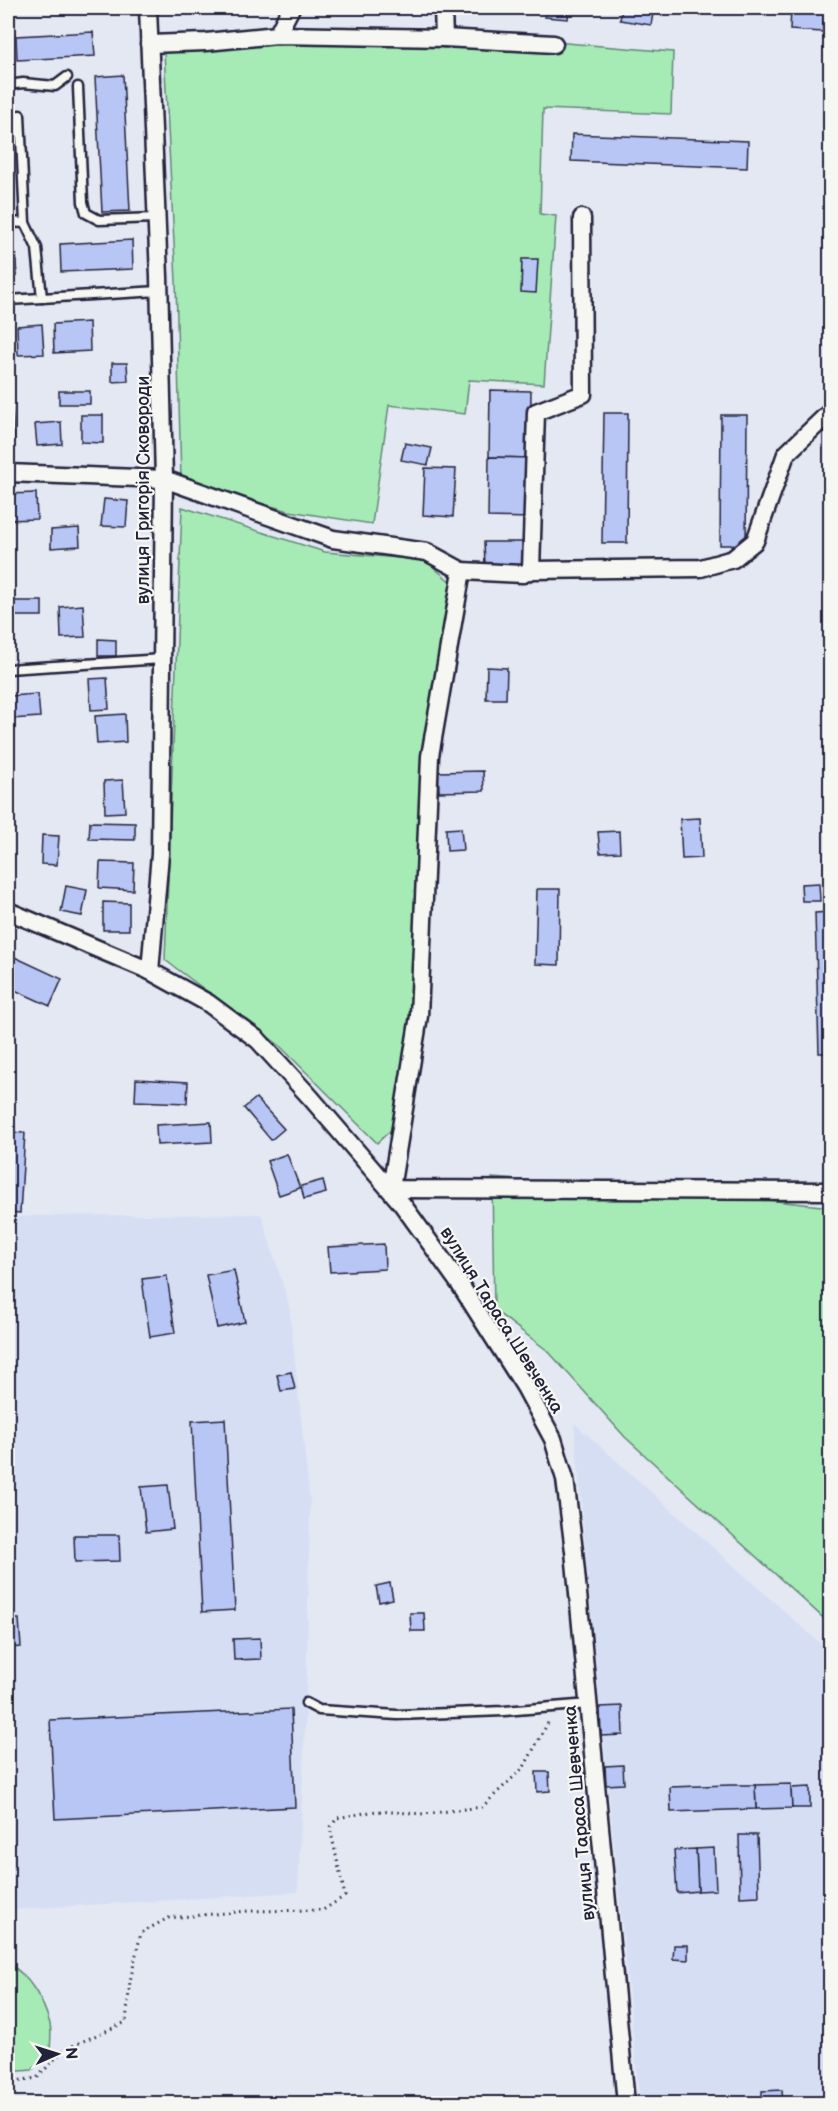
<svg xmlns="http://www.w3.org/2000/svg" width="838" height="2111" viewBox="0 0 838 2111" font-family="'Balsamiq Sans',sans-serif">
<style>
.built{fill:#d6def4}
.green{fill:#a6ebb6;stroke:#648678;stroke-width:1.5}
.building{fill:#b8c6f6;stroke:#22223b;stroke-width:1.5}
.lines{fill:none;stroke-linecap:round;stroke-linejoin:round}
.service-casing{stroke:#22223b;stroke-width:13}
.minor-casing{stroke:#22223b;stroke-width:21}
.path{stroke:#22223b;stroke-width:3;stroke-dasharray:1.5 4.5;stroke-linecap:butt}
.service{stroke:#f6f6f2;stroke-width:8}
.minor{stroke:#f6f6f2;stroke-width:16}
.labels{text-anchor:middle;stroke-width:4.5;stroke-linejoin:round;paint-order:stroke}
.street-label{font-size:18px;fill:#22223b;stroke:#f6f6f2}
</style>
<rect width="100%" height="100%" fill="#e3e8f3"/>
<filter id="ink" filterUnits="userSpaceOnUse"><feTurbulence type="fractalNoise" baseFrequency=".0167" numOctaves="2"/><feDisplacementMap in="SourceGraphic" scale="12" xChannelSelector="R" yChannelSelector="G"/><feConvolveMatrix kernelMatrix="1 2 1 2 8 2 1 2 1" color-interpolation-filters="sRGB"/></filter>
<g filter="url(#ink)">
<g class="built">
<polygon points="261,1214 289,1305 310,1503 306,1703 298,1892 8,1910 8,1218 32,1216"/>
<polygon points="574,1423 830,1652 830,2103 640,2103 596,1665"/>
</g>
<g class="green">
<polygon points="290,35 542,41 673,52 671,114 543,109 540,214 556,216 544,384 469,380 465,414 389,405 372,524 289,511 181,481 176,281 164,51"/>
<polygon points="182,507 325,552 425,560 452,583 443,664 419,1043 392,1129 377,1143 279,1045 165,960"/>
<polygon points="492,1178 692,1192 830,1207 830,1624 625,1437 548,1351 494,1310"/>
<path d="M8,1964C29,1974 44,2002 50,2024C52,2033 50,2044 50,2053L32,2070L8,2072Z"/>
</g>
<g class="building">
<polygon points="546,8 569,8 568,19 545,17"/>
<polygon points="622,8 654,8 651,25 620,20"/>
<polygon points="791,8 824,8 823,32 790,30"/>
<polygon points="93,32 95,56 17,60 16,36"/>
<polygon points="123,75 130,211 102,212 95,77"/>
<polygon points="572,134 748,141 747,168 571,161"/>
<polygon points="132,240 133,269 61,272 60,244"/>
<polygon points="8,247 15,247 17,276 8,276"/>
<polygon points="522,259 538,259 536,293 521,292"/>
<polygon points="89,322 90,351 54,353 53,324"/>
<polygon points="42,324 44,354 18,355 17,326"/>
<polygon points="112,363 127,363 128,381 112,382"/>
<polygon points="490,390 531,391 530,458 489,457"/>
<rect x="59" y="391" width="31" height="13"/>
<polygon points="12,407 14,440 8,441 8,408"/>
<polygon points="604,413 628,413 627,543 602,543"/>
<polygon points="81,415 103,415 103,443 81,442"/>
<polygon points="721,415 747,415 746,545 720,545"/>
<polygon points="61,422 62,444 37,446 35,424"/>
<polygon points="405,443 432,448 428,465 401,460"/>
<polygon points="489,457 530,458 529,518 488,517"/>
<polygon points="425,468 456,469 453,517 423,515"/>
<polygon points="36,493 37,519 8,520 8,494"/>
<polygon points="104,499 128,501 126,527 101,526"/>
<polygon points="79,528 80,546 51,548 51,530"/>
<polygon points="484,542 527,542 527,565 485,565"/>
<rect x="11" y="601" width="31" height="15"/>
<polygon points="83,605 85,637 61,638 60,607"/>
<polygon points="98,639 116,640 116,656 98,656"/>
<polygon points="487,667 507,668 506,699 486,699"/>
<polygon points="107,678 109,709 91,710 89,679"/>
<polygon points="38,694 40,717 11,719 10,696"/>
<polygon points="125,714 126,742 97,744 95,716"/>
<polygon points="483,771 484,791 439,792 438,772"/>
<polygon points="123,780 125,812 105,813 104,781"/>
<rect x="8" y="782" width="6" height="29"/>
<polygon points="700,818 702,858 682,859 680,819"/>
<polygon points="90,822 135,823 135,840 89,839"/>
<polygon points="461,828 463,850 447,851 446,829"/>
<polygon points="619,831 620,852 600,853 598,832"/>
<polygon points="42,835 59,836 57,865 41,864"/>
<polygon points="100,862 134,863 133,890 99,888"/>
<polygon points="819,883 820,901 802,901 801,884"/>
<polygon points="66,886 87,890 82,916 61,912"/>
<polygon points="537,889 560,889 559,965 535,964"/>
<polygon points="103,902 129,903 129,930 103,930"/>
<polygon points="830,912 830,1053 819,1053 815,913"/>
<polygon points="8,954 62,979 50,1006 8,987"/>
<polygon points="136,1079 188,1082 187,1103 135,1101"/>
<polygon points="256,1098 284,1129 271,1140 244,1108"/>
<polygon points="825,1100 830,1100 830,1133 826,1133"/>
<polygon points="211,1122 212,1142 157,1145 156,1125"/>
<polygon points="8,1132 25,1133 20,1213 8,1212"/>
<polygon points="287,1154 300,1188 279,1195 267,1161"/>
<polygon points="323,1180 326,1193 304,1199 301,1186"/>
<polygon points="384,1244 385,1269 330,1272 328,1247"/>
<polygon points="234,1270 245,1322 217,1328 206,1275"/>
<polygon points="167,1276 175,1333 150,1337 142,1279"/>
<polygon points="291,1372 295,1389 281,1391 277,1375"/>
<polygon points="225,1419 235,1610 202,1612 192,1421"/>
<polygon points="168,1485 173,1529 146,1532 141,1487"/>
<polygon points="74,1535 119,1535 120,1561 75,1562"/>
<polygon points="390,1583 393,1599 379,1602 376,1586"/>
<polygon points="410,1613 424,1613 425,1631 411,1631"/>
<polygon points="8,1619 19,1619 21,1647 8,1648"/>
<polygon points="260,1638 261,1659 234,1660 233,1639"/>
<polygon points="622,1706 623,1735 601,1736 600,1707"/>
<polygon points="291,1709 295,1807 55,1819 50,1720"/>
<polygon points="623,1765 624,1784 606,1785 605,1766"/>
<polygon points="536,1772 549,1772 550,1791 537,1792"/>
<polygon points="791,1784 792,1808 756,1809 755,1785"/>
<polygon points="730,1785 755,1785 756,1809 671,1812 670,1787"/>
<polygon points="810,1787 810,1808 792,1808 791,1788"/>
<polygon points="739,1835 757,1835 759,1896 740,1897"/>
<polygon points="714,1848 716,1890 698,1891 696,1849"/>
<polygon points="696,1849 698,1891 677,1893 674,1850"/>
<polygon points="674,1945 688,1945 688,1960 673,1959"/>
<polygon points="782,2090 783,2104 762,2104 762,2091"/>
</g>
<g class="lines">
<defs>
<g id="service">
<polyline points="8,85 23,83 55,86 67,77"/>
<polyline points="78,87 83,202 86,213 99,220 156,218"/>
<polyline points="20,115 25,223 37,248 42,298"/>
<polyline points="8,222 25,223"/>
<polyline points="8,300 159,291"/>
<polyline points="8,669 162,659"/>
<polyline points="306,1703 319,1710 397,1715 504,1711 589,1704"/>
</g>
<g id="minor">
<polyline points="148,8 159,277 164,479 160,854 150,971"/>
<polyline points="443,8 444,38"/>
<polyline points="277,35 291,8"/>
<polyline points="149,44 206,42 277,35 444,38 554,44"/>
<polyline points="8,473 164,479 333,539 427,552 462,571 430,756 419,1016 391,1189 830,1191"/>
<polyline points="531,570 536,412 583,394 582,218"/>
<polyline points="462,571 523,574 531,570 701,568 733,559 755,541 786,454 830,412"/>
<polyline points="8,911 150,971 208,1003 258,1040 311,1098 402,1204 459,1283 525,1387 553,1439 565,1479 574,1551 626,2104"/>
</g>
</defs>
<use href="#service" class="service-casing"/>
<use href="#minor" class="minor-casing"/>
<polyline class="path" points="8,2082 37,2078 63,2050 126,2022 130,1981 141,1933 168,1918 248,1911 323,1910 345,1896 330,1828 337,1818 376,1811 424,1814 482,1807 524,1767 550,1719"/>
<use href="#service" class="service"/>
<use href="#minor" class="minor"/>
</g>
</g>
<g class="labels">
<g class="street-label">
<text transform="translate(143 490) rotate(-90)" y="6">вулиця Григорія Сковороди</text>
<text transform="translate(502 1320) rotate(58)" y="6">вулиця Тараса Шевченка</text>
<text transform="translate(579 1813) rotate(-95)" y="6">вулиця Тараса Шевченка</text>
</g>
</g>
<rect width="838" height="2111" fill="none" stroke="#f6f6f2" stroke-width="30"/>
<rect x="15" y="15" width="808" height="2081" fill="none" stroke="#22223b" stroke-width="2" filter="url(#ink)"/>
<g transform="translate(57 2054) rotate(87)" stroke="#f6f6f2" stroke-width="4.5" paint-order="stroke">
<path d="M0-4.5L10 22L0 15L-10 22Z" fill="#22223b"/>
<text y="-9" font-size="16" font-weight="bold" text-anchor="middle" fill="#22223b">N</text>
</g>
</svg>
